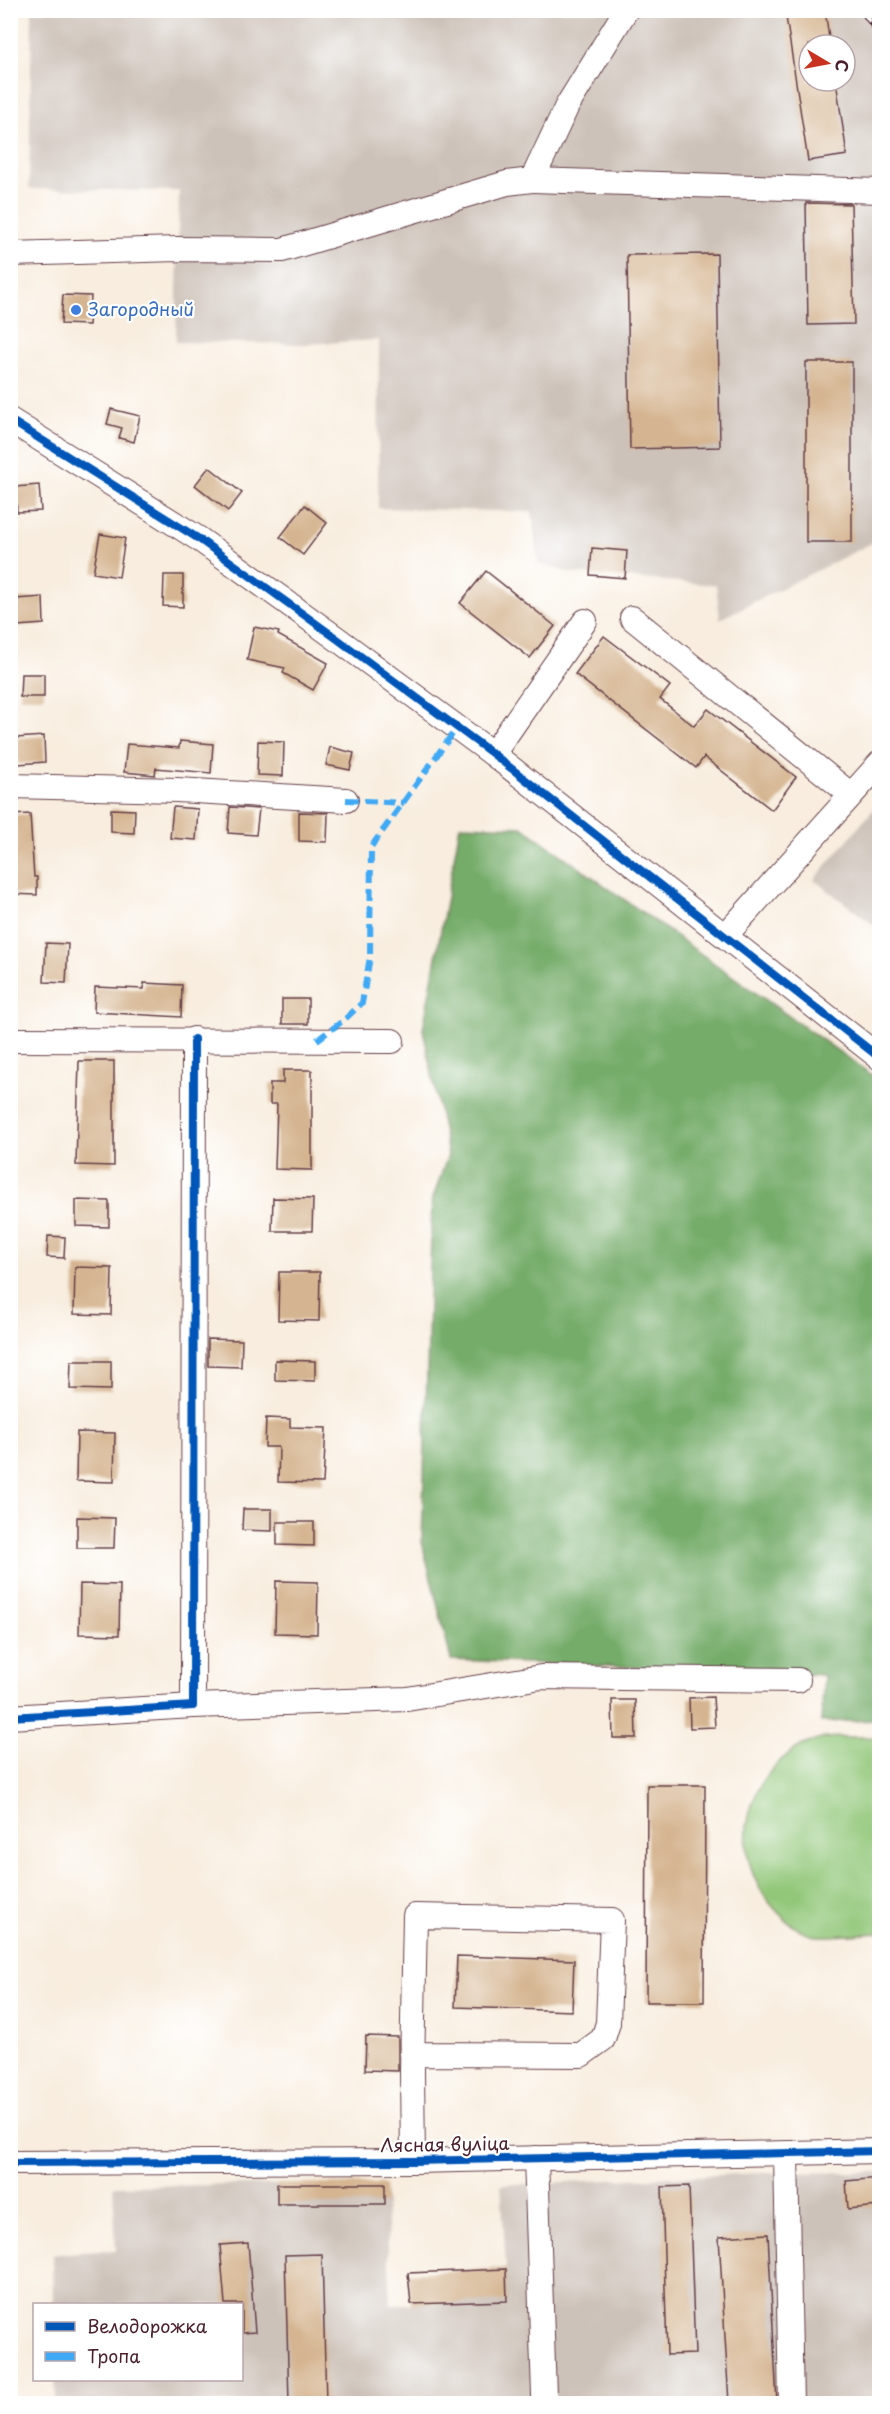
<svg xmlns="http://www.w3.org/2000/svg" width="890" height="2414" viewBox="0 0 890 2414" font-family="'Playpen Sans',sans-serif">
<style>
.industrial{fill:#cdc2b9;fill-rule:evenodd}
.green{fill:#92c779;stroke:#6e7352;stroke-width:1.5}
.forest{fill:#75ac69;stroke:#60664a;stroke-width:1.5}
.building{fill:#d5b591}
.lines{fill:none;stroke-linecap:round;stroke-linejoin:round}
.minor-casing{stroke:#643e46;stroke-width:26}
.path{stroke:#643e46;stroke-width:3;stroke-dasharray:4.5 4.5;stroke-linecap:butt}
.minor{stroke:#fff;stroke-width:24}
.rail-casing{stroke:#4a1f2b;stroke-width:7}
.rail{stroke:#fff;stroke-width:4.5;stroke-dasharray:14;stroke-linecap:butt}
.quiet{stroke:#3fa9f5;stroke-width:6;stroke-dasharray:12 6;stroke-linecap:butt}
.cycleway-casing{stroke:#fff;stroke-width:11}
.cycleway{stroke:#0057b8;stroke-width:8}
.shop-dot{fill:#3f7fe0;stroke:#fff;stroke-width:2}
.labels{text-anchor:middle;stroke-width:4.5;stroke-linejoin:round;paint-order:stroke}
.shop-label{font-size:18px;fill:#366cbe;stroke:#fff;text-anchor:start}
.street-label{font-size:18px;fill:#4a1f2b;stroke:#fff}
</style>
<rect width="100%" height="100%" fill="#fff"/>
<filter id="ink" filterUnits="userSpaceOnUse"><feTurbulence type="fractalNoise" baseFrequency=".0167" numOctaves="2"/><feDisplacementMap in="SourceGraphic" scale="12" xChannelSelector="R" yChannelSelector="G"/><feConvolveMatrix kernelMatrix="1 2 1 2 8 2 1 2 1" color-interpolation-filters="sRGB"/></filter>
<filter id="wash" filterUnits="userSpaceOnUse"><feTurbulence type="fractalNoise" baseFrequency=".008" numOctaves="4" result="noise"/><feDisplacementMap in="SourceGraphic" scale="24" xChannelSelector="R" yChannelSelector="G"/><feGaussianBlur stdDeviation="1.35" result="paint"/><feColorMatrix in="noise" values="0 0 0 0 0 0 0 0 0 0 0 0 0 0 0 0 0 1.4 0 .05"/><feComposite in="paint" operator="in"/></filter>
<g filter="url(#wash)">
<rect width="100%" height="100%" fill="#f8edde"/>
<g class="industrial">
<path d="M32,11H879V562L874,542L720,619L716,585L570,573L538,564L532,512L378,508L379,340L303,344L176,342L179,191L29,189ZM809,45H845V81H809Z"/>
<polygon points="879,803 879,929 814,880"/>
<polygon points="879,2172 879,2403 56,2403 55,2380 242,2380 242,2304 53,2304 52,2254 116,2250 113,2186 385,2184 391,2304 411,2304 408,2273 506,2268 501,2185 763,2173"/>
</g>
<path class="green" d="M879,1737V1933C865,1934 822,1938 811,1935C797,1931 783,1918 774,1908C724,1854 745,1765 815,1740C828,1735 864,1738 879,1737Z"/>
<polygon class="forest" points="460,825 522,827 879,1080 879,1720 821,1722 824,1675 451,1660 422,1542 432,1201 448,1155 423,1029"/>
<g id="blocks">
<g class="building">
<polygon points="785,10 825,10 830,45 809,45 809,81 836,81 847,155 808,161"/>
<polygon points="806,203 851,204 854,324 808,325"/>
<polygon points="717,254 720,447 630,449 627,255"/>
<polygon points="63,295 91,296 89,325 61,324"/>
<rect x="806" y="362" width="46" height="180"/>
<polygon points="111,409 140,416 134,442 119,438 122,428 107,424"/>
<polygon points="209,467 242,493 228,511 195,485"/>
<polygon points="39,485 41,511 17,512 15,487"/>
<polygon points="305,505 327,523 303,555 280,537"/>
<polygon points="100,534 125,538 119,577 93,573"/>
<polygon points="592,548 627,551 625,578 590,575"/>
<polygon points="486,571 555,626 530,658 460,603"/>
<polygon points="164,575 183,575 183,607 163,606"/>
<polygon points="43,597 44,624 17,626 15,599"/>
<polygon points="254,627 279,632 278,635 328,663 313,690 283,673 285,668 247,660"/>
<polygon points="604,636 670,686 660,699 694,726 708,709 796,777 772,810 704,757 696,768 575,674"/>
<polygon points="21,674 44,674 44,697 20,697"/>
<polygon points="44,736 45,762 18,764 16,738"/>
<polygon points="180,741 213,744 211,773 156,768 155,775 124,772 127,744 179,748"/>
<polygon points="258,741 284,742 283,776 257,775"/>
<polygon points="330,747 354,753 350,770 326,765"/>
<polygon points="173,807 198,809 196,840 170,838"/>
<polygon points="230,807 259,809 256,835 228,833"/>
<polygon points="111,809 135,810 134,833 111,832"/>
<polygon points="299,812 328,813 327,842 299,841"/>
<polygon points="30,814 34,877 37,877 37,895 10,894 10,815"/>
<polygon points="46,943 68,944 66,983 44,982"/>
<polygon points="144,983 182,985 181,1017 94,1012 95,987 144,989"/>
<rect x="282" y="999" width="26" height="25"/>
<polygon points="79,1061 114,1061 114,1166 76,1165"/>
<polygon points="283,1070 312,1070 312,1170 275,1169 277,1104 270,1104 270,1083 283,1083"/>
<polygon points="273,1198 313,1199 312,1231 272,1231"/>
<polygon points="76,1200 109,1201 109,1227 76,1226"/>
<polygon points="48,1236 65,1237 64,1258 47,1257"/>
<polygon points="75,1267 112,1268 111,1315 74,1314"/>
<polygon points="279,1272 320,1272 319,1321 278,1320"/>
<polygon points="208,1339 242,1340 241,1367 208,1366"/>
<polygon points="275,1360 315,1361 315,1381 275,1380"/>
<polygon points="71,1361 111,1361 111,1390 70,1389"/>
<polygon points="266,1418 290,1419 290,1427 326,1428 323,1483 278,1482 279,1447 265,1447"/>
<polygon points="77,1432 115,1433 114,1482 76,1481"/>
<polygon points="243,1509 272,1509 272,1531 242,1530"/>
<polygon points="77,1517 115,1518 114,1548 77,1548"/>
<polygon points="277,1522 314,1522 314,1546 277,1545"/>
<polygon points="276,1581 318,1582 317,1634 275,1633"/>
<polygon points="80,1584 120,1585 119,1635 79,1634"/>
<polygon points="713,1697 715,1727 690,1728 689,1698"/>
<polygon points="612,1700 635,1700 636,1738 613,1738"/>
<polygon points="647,1785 705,1785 704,2002 646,2002"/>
<polygon points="457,1956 574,1960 572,2011 455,2007"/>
<polygon points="366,2036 398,2037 398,2071 365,2070"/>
<polygon points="879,2178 879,2206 848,2209 846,2181"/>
<rect x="277" y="2184" width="108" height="20"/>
<polygon points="689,2186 695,2354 667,2355 662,2187"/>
<polygon points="768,2234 777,2403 729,2403 719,2237"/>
<polygon points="248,2243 255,2332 242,2333 242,2304 225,2304 220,2245"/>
<polygon points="322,2254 326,2403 289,2403 285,2255"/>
<polygon points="506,2269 507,2301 411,2304 408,2273"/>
</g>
</g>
</g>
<g filter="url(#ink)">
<use href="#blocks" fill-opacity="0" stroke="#643e46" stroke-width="1.5"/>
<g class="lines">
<defs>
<g id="minor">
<polyline points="532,180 880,191"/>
<polyline points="10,254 178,249 282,250 507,183 532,180 567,106 626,10"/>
<polyline points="10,420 199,539 336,638 493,754 880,1058"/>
<polyline points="632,618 850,794"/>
<polyline points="493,754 585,621"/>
<polyline points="10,786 177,790 346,800"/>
<polyline points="725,936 880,763"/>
<polyline points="10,1040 392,1041"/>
<polyline points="193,1706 194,1039"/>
<polyline points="10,1717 193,1706 407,1699 541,1677 798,1680"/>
<polyline points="412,2054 581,2055 603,2039 608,2023 612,1920 415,1916 412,2071 413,2161"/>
<polyline points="786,2154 791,2404"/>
<polyline points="536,2158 544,2395"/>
<polyline points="10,2163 413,2161 880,2151"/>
</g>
</defs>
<use href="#minor" class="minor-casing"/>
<g class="path">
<polyline points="10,374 13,374"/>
<polyline points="10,2238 13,2238"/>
</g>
<use href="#minor" class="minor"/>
<defs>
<polyline id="rail" points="862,10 880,35"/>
</defs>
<use href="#rail" class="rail-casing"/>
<use href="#rail" class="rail"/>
<g class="quiet">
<polyline points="346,800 404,803"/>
<polyline points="317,1040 344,1020 362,1003 370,957 371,847 456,729"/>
</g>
<defs>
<g id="cycleway">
<polyline points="10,420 199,539 336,638 493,754 880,1058"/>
<polyline points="10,1717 193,1706 194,1039"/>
<polyline points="10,2163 413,2161 880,2151"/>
</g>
</defs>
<use href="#cycleway" class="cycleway-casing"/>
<use href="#cycleway" class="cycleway"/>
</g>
</g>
<circle class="shop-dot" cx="76" cy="310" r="6"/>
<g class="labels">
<g class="shop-label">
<text x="88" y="316">Загородный</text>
</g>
<g class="street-label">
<text transform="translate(445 2145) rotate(-1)" y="6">Лясная вуліца</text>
</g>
</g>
<rect width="890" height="2414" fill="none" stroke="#fff" stroke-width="36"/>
<rect x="33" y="2303" width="210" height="78" fill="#ffffff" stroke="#b7a5aa" stroke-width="1.5"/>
<rect x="45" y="2322" width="30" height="9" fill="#0057b8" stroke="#b7a5aa" stroke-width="1.5"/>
<text x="87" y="2333" font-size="18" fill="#4a1f2b">Велодорожка</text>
<rect x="45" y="2352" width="30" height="9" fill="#3fa9f5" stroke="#b7a5aa" stroke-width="1.5"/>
<text x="87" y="2363" font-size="18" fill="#4a1f2b">Тропа</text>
<g transform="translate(827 63) rotate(100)"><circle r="28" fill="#ffffff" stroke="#b7a5aa" stroke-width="1.5"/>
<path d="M0-4.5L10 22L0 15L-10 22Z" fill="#c8321e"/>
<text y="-9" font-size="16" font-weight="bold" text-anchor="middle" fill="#4a1f2b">С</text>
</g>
</svg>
